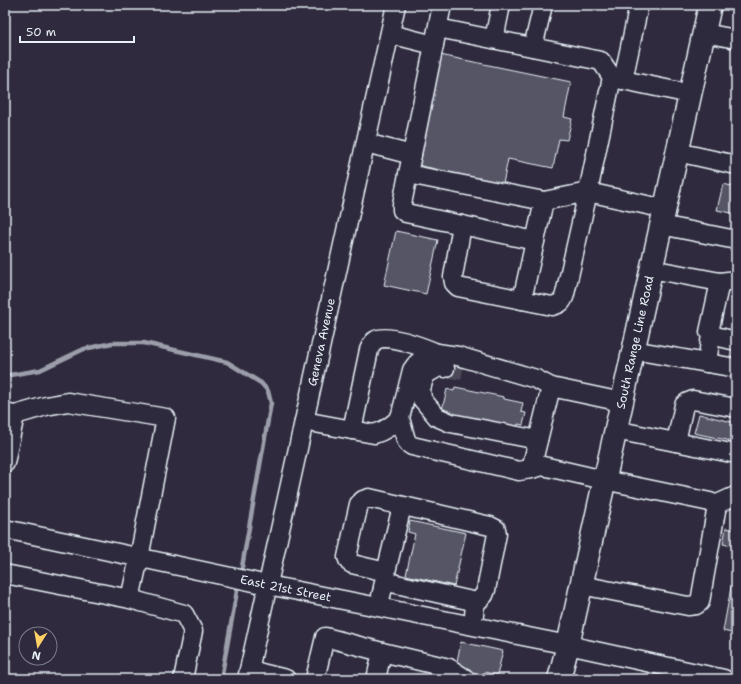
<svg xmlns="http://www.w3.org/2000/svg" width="741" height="684" viewBox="0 0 741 684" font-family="'Shantell Sans',sans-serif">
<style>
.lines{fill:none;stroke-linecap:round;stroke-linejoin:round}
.stream{stroke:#9c9fab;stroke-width:4.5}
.building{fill:#575565;stroke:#e8f1f8}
.minor-tunnel{stroke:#4b4859;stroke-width:18;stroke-dasharray:18 9;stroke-linecap:butt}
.minor-casing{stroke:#e8f1f8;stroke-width:21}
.major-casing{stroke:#e8f1f8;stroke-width:25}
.minor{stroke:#2f2a3d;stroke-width:18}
.major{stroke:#2f2a3d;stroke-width:22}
.labels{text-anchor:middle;stroke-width:3;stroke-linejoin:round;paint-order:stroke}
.street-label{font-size:12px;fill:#e8f1f8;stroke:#2f2a3d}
</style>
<rect width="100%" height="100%" fill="#2f2a3d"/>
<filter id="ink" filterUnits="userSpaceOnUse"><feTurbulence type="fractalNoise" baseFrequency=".025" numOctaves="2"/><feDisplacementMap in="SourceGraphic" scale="8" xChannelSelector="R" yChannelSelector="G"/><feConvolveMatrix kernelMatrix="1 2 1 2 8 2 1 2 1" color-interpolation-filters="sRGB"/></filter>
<g filter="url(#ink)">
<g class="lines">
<g class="stream">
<polyline points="5,375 10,375 40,370 84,349 112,343 144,343 227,362 261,383 268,391 271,403 242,567"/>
<polyline points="221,679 237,591"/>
</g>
</g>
<g class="building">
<polygon points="440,55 571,82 564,117 572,119 567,140 559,139 553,168 508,159 503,184 417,165"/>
<polygon points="723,184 736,187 736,214 717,210"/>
<polygon points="396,231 438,240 426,294 384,285"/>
<polygon points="455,387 504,397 504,399 523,403 521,412 526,413 523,425 518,424 516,431 451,417 452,412 442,410 447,389 454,391"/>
<polygon points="699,414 736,423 736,442 694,433"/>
<polygon points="410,521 466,533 454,586 406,575 415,534 408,532"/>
<polygon points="726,528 736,530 736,547 723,544"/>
<polygon points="736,560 736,634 723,631"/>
<polygon points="461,642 503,651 497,675 484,672 483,678 469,675 470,669 456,666"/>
<polygon points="607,674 631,679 606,679"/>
</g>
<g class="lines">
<polyline class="minor-tunnel" points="445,368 469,372"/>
<defs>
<g id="minor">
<path d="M442,5L402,204V210L406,213L462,225L453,277L454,283L458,287L552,306C560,304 563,302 565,294L588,192L612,77L623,80L639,5"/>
<polyline points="438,28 601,61 612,77"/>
<polyline points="704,33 736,39"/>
<polyline points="390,34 434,45"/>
<polyline points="494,39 501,5"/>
<polyline points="533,47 543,5"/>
<polyline points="623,80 690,94"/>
<polyline points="366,143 412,155"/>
<polyline points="677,152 736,165"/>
<polyline points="408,174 544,201 588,192 665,209"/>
<polyline points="462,225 535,241"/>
<polyline points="661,225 736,240"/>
<polyline points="651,269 720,282 736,280"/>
<polyline points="522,300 544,201"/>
<polyline points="711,335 736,341"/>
<polyline points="633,350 736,368"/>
<path d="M437,353L458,356L536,379L551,387L531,469L519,471L412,446L409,444L406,440L400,418L412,370C418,360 426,355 437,353Z"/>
<polyline points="707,363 711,335 709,332 720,282"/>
<polyline points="445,368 439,367 425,375 421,389 422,399 437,417 451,423 538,440"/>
<polyline points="551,387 622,402"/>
<polyline points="5,413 15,415 46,406 68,402 166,418 139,558 130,599 184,614 193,631 183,679"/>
<path d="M304,421L374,434C385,431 392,425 400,418"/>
<path d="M352,430L369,350C371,346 372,342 376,340C388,333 425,348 437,353"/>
<polyline points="615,430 736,454"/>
<polyline points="676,442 684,405 688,402 693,400 736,408"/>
<polyline points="5,463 15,415"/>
<polyline points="531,469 543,466 604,480 710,502 715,505 716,511 700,602 696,605 688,606 581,585"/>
<polyline points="715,505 735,496 736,497"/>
<path id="s1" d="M5,529L268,585L568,645L724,679"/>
<polyline points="386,572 402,506"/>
<polyline points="5,574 130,599"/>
<polyline points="383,587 386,572 352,564 349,562 347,557 359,504 363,500 369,498 490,526 496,529 497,534 486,590 484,595 474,605"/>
<path d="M381,596C383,588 383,584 392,583L472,601C475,606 475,609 474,615"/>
<polyline points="382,652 449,668 466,679"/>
<polyline points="249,670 286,679"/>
<path id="s2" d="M247,679L396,5"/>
<polyline points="315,679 325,637 382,652 376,679"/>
</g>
<g id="major">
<path id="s3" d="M559,679L568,645L710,5"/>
</g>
</defs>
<use href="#minor" class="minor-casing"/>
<use href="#major" class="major-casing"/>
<use href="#minor" class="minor"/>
<use href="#major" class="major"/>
</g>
</g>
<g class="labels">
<g class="street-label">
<text dy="4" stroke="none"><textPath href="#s2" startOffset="345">Geneva Avenue</textPath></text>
<text dy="4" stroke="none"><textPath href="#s3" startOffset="345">South Range Line Road</textPath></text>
<text dy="4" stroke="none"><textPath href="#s1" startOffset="287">East 21st Street</textPath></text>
</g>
</g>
<rect width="741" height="684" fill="none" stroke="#2f2a3d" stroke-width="20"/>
<rect x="10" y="10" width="721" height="664" fill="none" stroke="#e8f1f8" stroke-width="1.5" filter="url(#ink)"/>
<g transform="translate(38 646) rotate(191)"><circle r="19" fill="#2f2a3d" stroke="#797a88"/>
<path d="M0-3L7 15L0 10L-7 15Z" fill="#ffd166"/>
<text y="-6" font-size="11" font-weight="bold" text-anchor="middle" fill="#e8f1f8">N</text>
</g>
<path d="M20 36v6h114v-6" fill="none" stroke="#e8f1f8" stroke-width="2"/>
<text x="26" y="36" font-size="12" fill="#e8f1f8" stroke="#2f2a3d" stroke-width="3" paint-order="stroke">50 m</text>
</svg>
